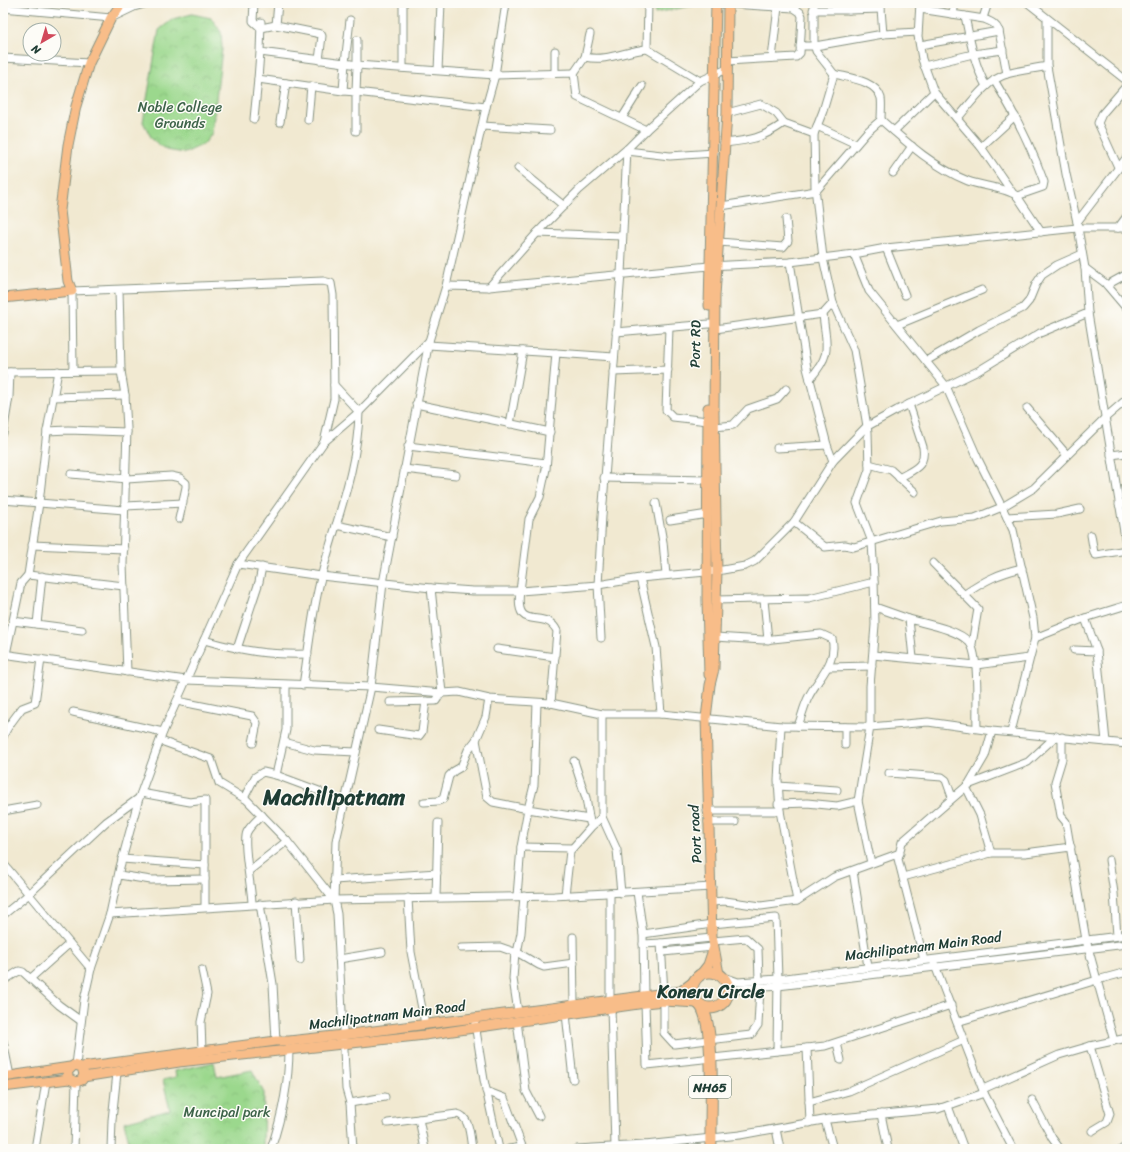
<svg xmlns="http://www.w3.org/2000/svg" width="1130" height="1152" viewBox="0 0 1130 1152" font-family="Sriracha,sans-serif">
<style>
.park{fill:url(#park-crowns);stroke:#5d8a60}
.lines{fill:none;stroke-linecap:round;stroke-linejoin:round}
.minor-casing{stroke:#889382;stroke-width:9}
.major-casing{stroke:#889382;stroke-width:11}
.highway-casing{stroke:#889382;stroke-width:13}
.minor{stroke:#fff;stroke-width:7}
.major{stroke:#f8bd89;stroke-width:9}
.highway{stroke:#f8bd89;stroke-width:11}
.labels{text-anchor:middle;stroke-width:3;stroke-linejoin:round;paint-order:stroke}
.shield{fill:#fdfcf7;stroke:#62766e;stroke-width:1}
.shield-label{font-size:13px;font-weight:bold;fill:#1f3d34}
.park-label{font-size:14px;fill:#3e644a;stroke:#fdfcf7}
.street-label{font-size:14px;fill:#1f3d34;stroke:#fdfcf7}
.district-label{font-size:18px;font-weight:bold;fill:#1f3d34;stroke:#fdfcf7}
.town-label{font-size:22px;font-weight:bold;fill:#1f3d34;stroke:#fdfcf7}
</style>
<defs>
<pattern id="park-crowns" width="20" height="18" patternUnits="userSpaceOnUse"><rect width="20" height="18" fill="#9bd88d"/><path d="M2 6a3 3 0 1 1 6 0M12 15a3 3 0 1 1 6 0" fill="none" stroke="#85ba7a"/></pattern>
</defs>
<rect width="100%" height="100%" fill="#fdfcf7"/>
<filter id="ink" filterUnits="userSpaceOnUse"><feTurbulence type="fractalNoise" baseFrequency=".025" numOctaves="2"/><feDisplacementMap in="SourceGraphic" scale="8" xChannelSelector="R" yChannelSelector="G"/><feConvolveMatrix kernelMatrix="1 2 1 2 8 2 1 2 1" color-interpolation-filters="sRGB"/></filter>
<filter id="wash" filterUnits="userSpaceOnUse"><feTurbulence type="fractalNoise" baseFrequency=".012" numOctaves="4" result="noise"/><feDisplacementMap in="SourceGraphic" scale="16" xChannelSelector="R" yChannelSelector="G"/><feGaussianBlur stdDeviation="0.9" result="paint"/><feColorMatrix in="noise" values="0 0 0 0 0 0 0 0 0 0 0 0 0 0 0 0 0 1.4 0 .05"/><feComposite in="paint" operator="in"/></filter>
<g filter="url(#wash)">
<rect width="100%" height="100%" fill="#f1e9d1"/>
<g class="park">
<polygon points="656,3 707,3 655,13"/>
<polygon points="192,14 211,18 221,32 222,49 212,133 204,144 185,153 166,150 152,139 143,122 159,30 173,19"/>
<polygon points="214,1062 217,1077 252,1070 264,1093 263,1149 131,1149 124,1122 170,1110 163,1080 176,1077 175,1071"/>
</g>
</g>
<g filter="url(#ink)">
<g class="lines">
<defs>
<g id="minor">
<polyline points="254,3 253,21 261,28 276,25"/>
<polyline points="278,3 276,25 321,34 322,36 319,60"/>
<polyline points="403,3 403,68"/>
<polyline points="648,3 647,49 700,81"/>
<polyline points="716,3 794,8 800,12 802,16 800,53 796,57 727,61"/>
<polyline points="814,3 814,43 816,51 834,74 823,111 814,134 815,187 823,258 833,303 854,350 868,432 869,470 857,503 872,542 874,579 875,625 870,686 870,727 858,801 871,863"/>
<polyline points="850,3 849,10 881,9 881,3"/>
<polyline points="920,3 918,36 922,59 934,92"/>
<polyline points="1028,3 1127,81"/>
<polyline points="3,8 111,18 134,7 148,3"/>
<polyline points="881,9 883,34"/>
<path d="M920,9L984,19C992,22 996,24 999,31L1007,74"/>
<polyline points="813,10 849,10"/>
<polyline points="953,14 955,3"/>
<path d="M965,16C970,40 974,64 986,86"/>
<polyline points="983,18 988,3"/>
<polyline points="1047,19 1047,66"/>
<polyline points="350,20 345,63 357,65 356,92 486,107"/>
<polyline points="357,40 357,65 495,75 574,73 577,97 646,130"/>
<polyline points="920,45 999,31"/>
<polyline points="800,46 815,46 883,34 918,32"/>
<polyline points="260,52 258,79 343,91 345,63 260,52 261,22"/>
<path d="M585,57C607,62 625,51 647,49"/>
<polyline points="3,58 89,63"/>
<polyline points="772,58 778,7"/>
<polyline points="924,66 973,54 1003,50"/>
<polyline points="438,70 441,3"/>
<polyline points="555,73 555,51"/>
<polyline points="574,73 585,57 590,34"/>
<path d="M834,74C848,78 876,80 881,98C882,104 881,113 881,120"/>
<path d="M994,80C1014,112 1031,146 1044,182L1043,187L1017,196"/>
<polyline points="343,91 356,92 356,131"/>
<polyline points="727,113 761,104 776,113 784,123 814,134"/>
<polyline points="622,118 642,86"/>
<polyline points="254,119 258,79"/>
<path d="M957,119C972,102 985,81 1007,74C1020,70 1034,69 1047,66L1066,174L1077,222"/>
<polyline points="308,120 311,86"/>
<polyline points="280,122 286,83"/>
<polyline points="482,126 550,130"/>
<polyline points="817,126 856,144"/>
<polyline points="894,131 934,92 981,147 1012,192"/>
<path d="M724,143C751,140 761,139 784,123"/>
<polyline points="981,147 1015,116"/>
<polyline points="627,151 670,156 714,153"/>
<polyline points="1127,157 1077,222 1085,268 1088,313 1127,550"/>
<polyline points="1118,167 1098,123 1102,114 1127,85"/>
<polyline points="518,168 564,206"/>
<polyline points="893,173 912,146"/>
<path d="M721,206L816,191L867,132L881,120C907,143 935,168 968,181C981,186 1007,188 1017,196L1041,232"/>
<polyline points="1118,228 1127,216"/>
<polyline points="537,233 622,236"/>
<polyline points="719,242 783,247 788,241 786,219"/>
<polyline points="886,248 905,295"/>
<polyline points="790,262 807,368 827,445 833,461"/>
<polyline points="1085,268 1105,283 1127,309"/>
<polyline points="1107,285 1127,274"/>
<polyline points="446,286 486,107 495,75 506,3"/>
<polyline points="489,287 537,233 579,190 627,149 646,130 700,81 727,69"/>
<polyline points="119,290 121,371 125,395 127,428 123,564 127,672"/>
<polyline points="897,325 982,290"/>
<polyline points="669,328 666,410 673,417 708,421"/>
<polyline points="715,329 823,314 833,303"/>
<polyline points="616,332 709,324"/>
<polyline points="428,345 556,353"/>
<polyline points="614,357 556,353 546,469 540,497 529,519 520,591 598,585 640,578 656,647 661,714"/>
<polyline points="926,361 979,330 1023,308 1029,301 1036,284 1042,275 1057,265 1082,254"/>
<polyline points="73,371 72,291 323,281 331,283 333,295 334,399 324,442 238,564 163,732 139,798 120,867 110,914 91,969 84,1000 76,1065"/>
<polyline points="3,372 121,371"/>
<polyline points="613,372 668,370"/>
<path d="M810,379C833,352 826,347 823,314"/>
<polyline points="53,397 125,395"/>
<polyline points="416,404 550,432"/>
<polyline points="1027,408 1067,455"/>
<polyline points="510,424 523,351"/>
<polyline points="715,427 733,425 748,409 777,399 786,389"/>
<polyline points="47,431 68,430 127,432"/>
<polyline points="3,433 9,397 10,372"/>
<polyline points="324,442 359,412 429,341 446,286 489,287 709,266 790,262 854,254 886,248 1077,228 1127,228"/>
<polyline points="408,446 546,463"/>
<polyline points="777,448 827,445"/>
<polyline points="1111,455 1127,453"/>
<polyline points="869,464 891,470 915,492"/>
<polyline points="404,469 456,475"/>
<polyline points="71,474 127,479 171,476 180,478 186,483 186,487 179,519"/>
<polyline points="604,478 707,480"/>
<path d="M899,478C914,469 926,467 923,447L909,404"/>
<polyline points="3,500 124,510"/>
<polyline points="656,503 663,542 666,575"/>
<polyline points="1119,505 1127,502"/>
<polyline points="126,506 183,503"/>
<polyline points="1007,517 1057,514 1080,509"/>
<polyline points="670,520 708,514"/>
<polyline points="794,522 825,547 845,545 854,547 941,521 975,518 1002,507 978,459 946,386 869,291 854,254"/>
<polyline points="336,525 392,537"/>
<polyline points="1091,535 1094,553 1096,555 1127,550"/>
<polyline points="32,545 124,549"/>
<polyline points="933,563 978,609 972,644"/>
<polyline points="238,564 321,576 431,588"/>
<polyline points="28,575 39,503 47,431 58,371"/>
<polyline points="640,578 717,571 745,566 755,561 794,522 833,461 866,427 897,410 978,371 1040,333 1088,313"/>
<path d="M965,594C986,580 997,574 1022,568"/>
<polyline points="716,600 809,598 874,582"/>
<polyline points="764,600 768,640"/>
<polyline points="875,607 909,619"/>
<polyline points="1085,618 1097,651"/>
<polyline points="13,621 82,630"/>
<polyline points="37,624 42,576"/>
<path d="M715,637L763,640L821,634L832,639C838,662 818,678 809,696C804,705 802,716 798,726"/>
<polyline points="601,638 598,585 602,516 621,274 627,149"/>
<polyline points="1035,638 1085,618 1127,605"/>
<path d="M204,640C242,651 268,655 308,654"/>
<polyline points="237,649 259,582 262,567"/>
<polyline points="497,649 555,657"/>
<polyline points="1074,650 1097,651 1106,742"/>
<polyline points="3,654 186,680 371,687 442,693 459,692 489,699 551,703 602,714 661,714 781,726 870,727 928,722 992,731 1127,744"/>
<polyline points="6,654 21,583 28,575 124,586"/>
<polyline points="873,655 976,665 1029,658"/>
<path d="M913,658L909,619C926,624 957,629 969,642C980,653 976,710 977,727"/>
<polyline points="828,667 872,666"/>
<path d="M303,685C309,648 312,610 322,574C336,520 358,468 359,412L334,385"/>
<path d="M442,693L431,588L473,591H520C514,635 545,606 557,631L551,703"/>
<polyline points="489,699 486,717 476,740 487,797 493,802 528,809 521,847 517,896"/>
<polyline points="177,701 252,716 257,723 253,743"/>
<polyline points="390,702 436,701 441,693"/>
<polyline points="537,703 534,785 528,809 589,819"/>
<polyline points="73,712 163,732"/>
<polyline points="602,714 602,817 617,850 621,893"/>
<polyline points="378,730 419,736 422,732 426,701"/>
<polyline points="992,731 985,756 968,785 1028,762 1056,736"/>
<polyline points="1011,732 1035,638 1033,618 1013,530 1002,507 1034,488 1105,418 1127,399"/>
<path d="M3,737C7,726 15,718 22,708L35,703L41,659"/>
<polyline points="1062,737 1062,759 1055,782 1061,816 1066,822 1086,940 1097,980 1127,972"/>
<polyline points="161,741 211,759 219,783 247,800 287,841 334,900"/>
<polyline points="284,742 314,750 356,752"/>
<polyline points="845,745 845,727"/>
<polyline points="574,761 586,798 590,823"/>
<polyline points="889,773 942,777 946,780 952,797"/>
<polyline points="276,775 286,730 286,685"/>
<polyline points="778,786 837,790"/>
<polyline points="966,787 980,815 991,853"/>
<polyline points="141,793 190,802 205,800 205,907"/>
<polyline points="244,798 255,777 263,772 276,775 319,791"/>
<polyline points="424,802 438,801 443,799 449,776 454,771 461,767 468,750 476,740"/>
<polyline points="778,804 807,803 837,806 858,801"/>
<polyline points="3,811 37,805"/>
<polyline points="707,811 780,811 797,901"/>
<polyline points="780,811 778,780 781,726"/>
<polyline points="708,822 735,822"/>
<polyline points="521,847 572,848"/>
<polyline points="122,859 205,865"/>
<polyline points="1109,860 1114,893 1117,936"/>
<polyline points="3,863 91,969"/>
<polyline points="250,870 287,841"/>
<polyline points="853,871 868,967"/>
<polyline points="119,875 151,880 205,879"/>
<polyline points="903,877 991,853 1025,853 1071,847"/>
<polyline points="334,880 437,873"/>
<polyline points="637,892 643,934 644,996"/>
<polyline points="610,893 610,1000"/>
<polyline points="565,895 570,851 591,827 602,817"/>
<polyline points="436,897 438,823"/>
<polyline points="408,898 411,952 425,1024"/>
<polyline points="296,901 300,960"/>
<polyline points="712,902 725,901 761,906 797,901 834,877 900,853"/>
<path d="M252,904C252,889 242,842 247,832C250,826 257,820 262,815"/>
<polyline points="260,904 273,984 276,1041"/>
<polyline points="110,914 335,900 554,896 712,887"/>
<polyline points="3,915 29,894 106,822 139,798"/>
<polyline points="643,934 712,924 776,918 778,979 777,1051"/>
<polyline points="573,937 574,1005"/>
<polyline points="713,941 746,938 758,949 759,980"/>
<polyline points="643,944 661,943"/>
<polyline points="461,948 500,947 520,954 539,965 544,967 574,963"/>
<polyline points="515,952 513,979 518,1012"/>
<polyline points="663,952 713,947"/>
<polyline points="517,953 521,933 524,896"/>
<polyline points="339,959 382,952"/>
<polyline points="924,960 898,859 902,842 968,785"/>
<polyline points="934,963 984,1093 1013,1149"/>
<polyline points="724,977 738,982 778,979 1127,935"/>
<polyline points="31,978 69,944"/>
<polyline points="3,981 19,971 23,972 59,1005 81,1021"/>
<polyline points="664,993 661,943 712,938"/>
<polyline points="727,999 732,992 740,989 778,986 1127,944"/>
<polyline points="664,1001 664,1033 674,1044 751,1035 758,1025 760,988"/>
<polyline points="645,1003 647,1065 825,1046 951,1005"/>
<polyline points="611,1007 615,1146"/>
<polyline points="566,1014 573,1079"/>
<polyline points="517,1021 526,1091 539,1116"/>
<polyline points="957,1022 1097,980 1114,1041"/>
<polyline points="475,1024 484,1080 499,1149"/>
<polyline points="3,1041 10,1076"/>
<polyline points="837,1043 841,1060"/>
<polyline points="1090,1046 1127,1038"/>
<polyline points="807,1048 810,1123"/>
<polyline points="202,1051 201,1022 207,994 202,970"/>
<polyline points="983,1089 1059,1055 1090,1046 1110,1114 1107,1122 1092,1131"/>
<polyline points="486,1091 504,1098 523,1149"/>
<polyline points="1032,1100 1052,1138 1060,1149"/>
<polyline points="809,1102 849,1091 964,1040"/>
<polyline points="350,1103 385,1097"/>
<polyline points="948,1106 964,1149"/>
<polyline points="881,1114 888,1149"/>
<polyline points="419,1119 425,1149"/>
<polyline points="825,1120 833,1149"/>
<path d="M388,1123L457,1114C470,1116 470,1137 472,1149"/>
<polyline points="776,1129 780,1149"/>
<polyline points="645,1145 740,1135 829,1119 938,1109 984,1093"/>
<polyline points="35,1149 46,1082"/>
<polyline points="74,1149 76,1082"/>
<polyline points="111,1149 112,1120 117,1073"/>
<path d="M271,1149C282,1116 289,1084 289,1049"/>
<polyline points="353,1149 350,1103 346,1089 337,914 334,900 336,841 371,687 383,583 429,341"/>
<polyline points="509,1149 523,1147"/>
<polyline points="577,1149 645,1145 645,1149"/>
<polyline points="1122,1149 1127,1146"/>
</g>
<g id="major">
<polyline points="3,298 72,291 68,281 60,210 68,145 76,106 89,63 111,18 122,3"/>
<polyline points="709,306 716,3"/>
<polyline points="708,408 707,600 709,675"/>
<polyline points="701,974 708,965 713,950"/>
<polyline points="719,974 712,936 706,718 710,685 714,669 717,571 714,412 715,296 727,113 728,3"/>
<polyline points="82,1067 84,1075 82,1080 76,1082 69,1079 67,1072 74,1065 82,1067 276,1041 289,1041 343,1035 681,991 693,982"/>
<polyline points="3,1077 70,1067"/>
<polyline points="83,1077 179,1062 425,1035 645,1003 664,1001 697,1003"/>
<polyline points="3,1087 69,1079"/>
</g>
<g id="highway">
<circle cx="710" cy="990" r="18"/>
<path d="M701,1006C716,1028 710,1119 711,1149"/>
</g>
</defs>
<use href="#minor" class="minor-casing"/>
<use href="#major" class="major-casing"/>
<use href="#highway" class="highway-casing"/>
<use href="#minor" class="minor"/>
<use href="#major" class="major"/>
<use href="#highway" class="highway"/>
</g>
</g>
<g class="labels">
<rect class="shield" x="689" y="1076" width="42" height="22" rx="3"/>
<g class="shield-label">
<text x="710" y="1092">NH65</text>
</g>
<g class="park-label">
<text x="180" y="112">Noble College<tspan x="180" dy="16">Grounds</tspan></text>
<text x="227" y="1117">Muncipal park</text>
</g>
<g class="street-label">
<text transform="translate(695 344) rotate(-89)" y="5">Port RD</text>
<text transform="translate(695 834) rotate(-93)" y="5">Port road</text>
<text transform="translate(923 946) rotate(-7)" y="5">Machilipatnam Main Road</text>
<text transform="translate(387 1015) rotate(-7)" y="5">Machilipatnam Main Road</text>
</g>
<g class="district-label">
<text x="711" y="998">Koneru Circle</text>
</g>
<g class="town-label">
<text x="334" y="805">Machilipatnam</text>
</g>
</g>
<rect width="1130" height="1152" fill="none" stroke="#fdfcf7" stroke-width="16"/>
<g transform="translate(42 42) rotate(218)"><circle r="19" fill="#fdfcf7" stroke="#a4b0a9"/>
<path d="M0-3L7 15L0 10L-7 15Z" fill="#d1495b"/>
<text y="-6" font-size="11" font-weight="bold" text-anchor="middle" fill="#1f3d34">N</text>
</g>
</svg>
